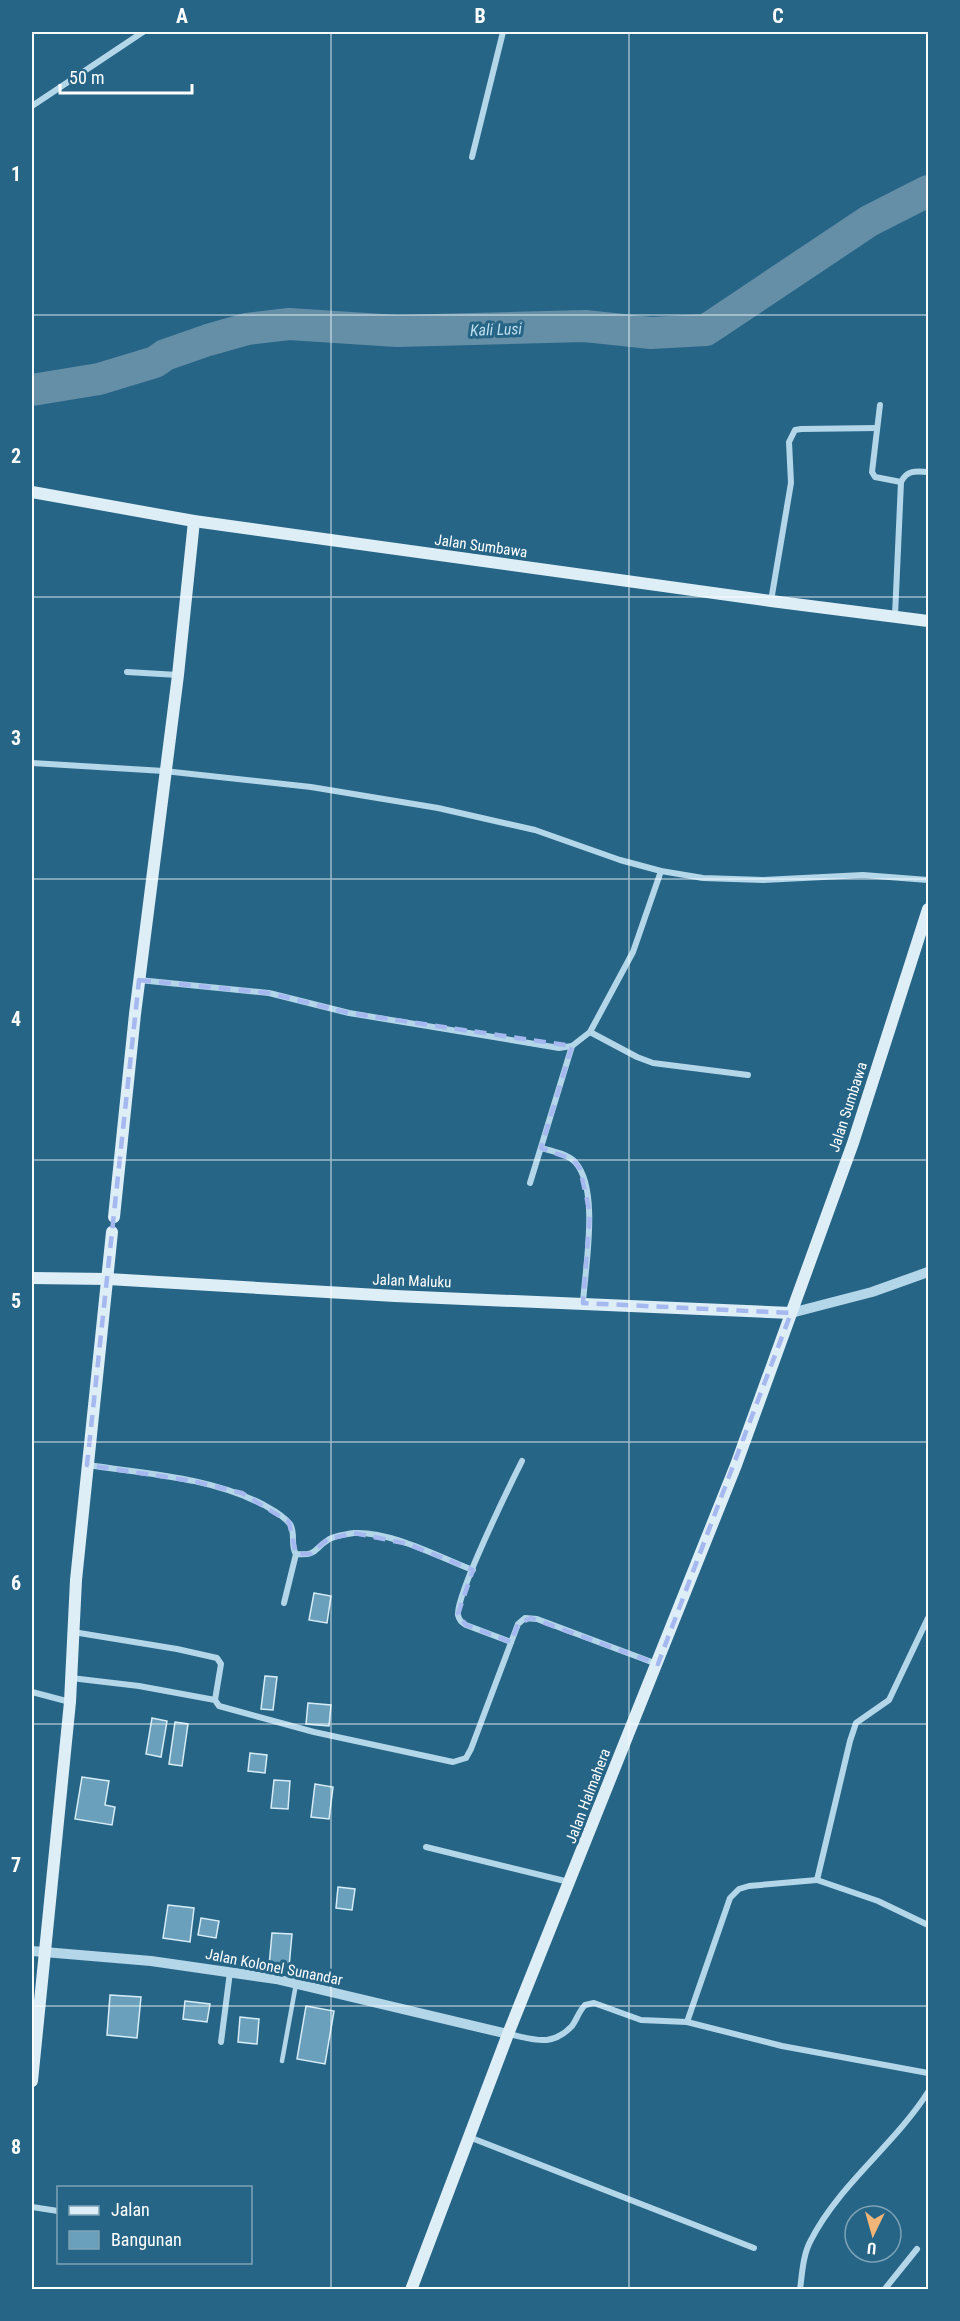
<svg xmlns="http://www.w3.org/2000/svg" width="960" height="2321" viewBox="0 0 960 2321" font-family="'Roboto Condensed',sans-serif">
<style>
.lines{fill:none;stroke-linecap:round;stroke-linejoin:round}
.river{stroke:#658fa6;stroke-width:32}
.building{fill:#6ba0bc;stroke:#d6ecf7;stroke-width:1.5}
.service{stroke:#b3d6e8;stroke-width:4.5}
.minor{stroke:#b3d6e8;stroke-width:6}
.tertiary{stroke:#b3d6e8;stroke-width:10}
.secondary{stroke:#ddeef7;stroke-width:12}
.marked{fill:none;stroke:#a5b8ef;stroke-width:4.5;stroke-dasharray:12 8;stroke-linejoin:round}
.grid{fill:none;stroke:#fff;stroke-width:1.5;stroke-opacity:0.55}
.labels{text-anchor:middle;stroke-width:6;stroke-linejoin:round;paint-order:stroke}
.street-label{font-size:15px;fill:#fff;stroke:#276587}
.water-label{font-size:16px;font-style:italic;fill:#bedff0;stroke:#276587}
.neatline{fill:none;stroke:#fff;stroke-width:2}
.grid-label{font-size:20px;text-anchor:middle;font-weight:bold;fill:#fff}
</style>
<rect width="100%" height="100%" fill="#276587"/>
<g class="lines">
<polyline class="river" points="32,390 99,379 155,362 165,355 208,340 247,329 289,324 397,331 585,326 651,333 706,330 869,221 928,191"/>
</g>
<g class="building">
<polygon points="314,1593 331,1596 327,1623 309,1620"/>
<polygon points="265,1676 277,1677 273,1710 261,1709"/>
<polygon points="308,1703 331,1705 329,1726 306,1724"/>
<polygon points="152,1718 167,1721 161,1757 146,1754"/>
<polygon points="175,1722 188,1724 182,1766 169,1764"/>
<polygon points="250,1753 267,1755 265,1773 248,1771"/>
<polygon points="82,1777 109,1781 105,1805 115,1807 112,1825 75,1819"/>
<polygon points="274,1780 290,1781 288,1809 271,1808"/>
<polygon points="315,1784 333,1787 329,1819 311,1817"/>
<polygon points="338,1887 355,1889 352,1910 336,1908"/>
<polygon points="168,1905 194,1908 190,1942 163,1938"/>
<polygon points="201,1918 219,1921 216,1938 198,1935"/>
<polygon points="272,1933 292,1934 289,1967 269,1966"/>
<polygon points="110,1995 141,1997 137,2038 107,2035"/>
<polygon points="185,2001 210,2004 207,2022 183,2019"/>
<polygon points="306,2006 334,2011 325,2064 297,2059"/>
<polygon points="240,2017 259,2019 257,2044 238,2042"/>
</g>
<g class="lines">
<polyline class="service" points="282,2061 296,1984"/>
<g class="minor">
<polyline points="32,106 143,32"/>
<polyline points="472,157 503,32"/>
<polyline points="880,405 872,472 875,477 901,482"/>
<polyline points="771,601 791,483 789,442 795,430 801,429 877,428"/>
<path d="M895,616L901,482C907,470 916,471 928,472"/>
<polyline points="127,672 178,675"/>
<polyline points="32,763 164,771 311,787 438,808 535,830 620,860 661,871 703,878 763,880 863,875 928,880"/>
<polyline points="139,980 269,993 349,1013 559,1048 572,1046 590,1032 633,952 661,871"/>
<polyline points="590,1032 637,1057 653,1063 748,1075"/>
<path d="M541,1148C552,1151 568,1154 575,1162C600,1189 585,1268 583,1303"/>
<polyline points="530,1183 572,1046"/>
<path d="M88,1465C147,1474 210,1477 264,1505C273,1510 283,1515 290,1524C296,1533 290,1546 296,1554L284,1603"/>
<path d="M296,1554C318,1556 313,1549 328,1540C333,1536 347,1534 354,1533C391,1531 439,1557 473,1570"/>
<polyline points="928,1618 889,1700 856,1723 850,1741 817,1880 878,1901 928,1925"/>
<polyline points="73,1632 177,1649 217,1658 221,1664 215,1700 219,1706 314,1732 453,1762 466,1758 471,1749 518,1624 525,1618 537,1619 657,1664"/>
<path d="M511,1642L466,1625C462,1623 459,1620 458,1615C456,1595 510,1485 522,1461"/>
<polyline points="71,1678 139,1686 215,1700"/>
<polyline points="32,1692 70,1702"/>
<polyline points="426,1847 569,1882"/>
<polyline points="687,2022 730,1898 739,1889 749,1886 817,1880"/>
<path d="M508,2034C534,2039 551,2048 572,2026C577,2019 579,2011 585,2005L594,2003L641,2020L687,2022L782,2046L928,2073"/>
<polyline points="221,2042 230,1972"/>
<polyline points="469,2137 754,2248"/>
<polyline points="32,2207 58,2211"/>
<path d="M800,2290C802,2274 803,2254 811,2240C838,2186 895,2144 928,2092"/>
<polyline points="884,2290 917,2249"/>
</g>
<g class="tertiary">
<polyline points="791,1313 872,1292 928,1272"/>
<polyline points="32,1951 151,1961 276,1979 508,2034"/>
</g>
<g class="secondary">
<polyline points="32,492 194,521 771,601 928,621"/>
<polyline points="114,1217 135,1014 178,675 194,521"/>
<polyline points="32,1278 108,1279 395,1296 791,1313"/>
<polyline points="32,2081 70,1702 76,1580 112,1232"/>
<polyline points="411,2290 508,2034 736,1465 853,1143 928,909"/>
</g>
</g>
<path class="marked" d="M139,980L269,993L349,1013L572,1046L541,1148L574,1160L580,1169L590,1213L583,1303L791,1313L658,1664L531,1618L518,1624L511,1642L466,1625L458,1614L473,1570L408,1544L354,1533L328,1539L310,1554H296L289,1522L242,1493L193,1481L87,1465Z"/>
<path class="grid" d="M331,32V2290M629,32V2290M32,315H928M32,597H928M32,879H928M32,1160H928M32,1442H928M32,1724H928M32,2006H928"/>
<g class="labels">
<g class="street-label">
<text transform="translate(481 546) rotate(8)" y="5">Jalan Sumbawa</text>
<text transform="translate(848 1107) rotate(-72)" y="5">Jalan Sumbawa</text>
<text transform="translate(412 1281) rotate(2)" y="5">Jalan Maluku</text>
<text transform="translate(588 1796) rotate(-69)" y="5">Jalan Halmahera</text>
<text transform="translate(274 1967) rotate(11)" y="5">Jalan Kolonel Sunandar</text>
</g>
<g class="water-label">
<text transform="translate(496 329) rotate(-2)" y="6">Kali Lusi</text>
</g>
</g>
<rect width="960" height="2321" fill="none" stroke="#276587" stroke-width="66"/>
<rect x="57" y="2186" width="195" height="78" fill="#276587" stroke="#7da3b7" stroke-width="1.5"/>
<rect x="69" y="2206" width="30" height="9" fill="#ddeef7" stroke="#7da3b7" stroke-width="1.5"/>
<text x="111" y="2216" font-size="18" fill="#ffffff">Jalan</text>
<rect x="69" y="2231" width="30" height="18" fill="#6ba0bc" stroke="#7da3b7" stroke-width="1.5"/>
<text x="111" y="2246" font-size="18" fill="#ffffff">Bangunan</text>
<g transform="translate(873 2234) rotate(185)"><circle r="28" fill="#276587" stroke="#7da3b7" stroke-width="1.5"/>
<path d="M0-4.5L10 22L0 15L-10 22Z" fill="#f1b578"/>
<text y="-9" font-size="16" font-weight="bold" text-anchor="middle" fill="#ffffff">U</text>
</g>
<path d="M60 84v9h132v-9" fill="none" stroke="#ffffff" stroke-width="3"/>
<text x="69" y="84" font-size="18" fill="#ffffff" stroke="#276587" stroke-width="4.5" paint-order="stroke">50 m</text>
<rect x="33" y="33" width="894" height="2255" class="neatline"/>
<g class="grid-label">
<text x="182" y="23">A</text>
<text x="480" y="23">B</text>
<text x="778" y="23">C</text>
<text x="16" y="181">1</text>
<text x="16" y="463">2</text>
<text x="16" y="745">3</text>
<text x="16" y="1026">4</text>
<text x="16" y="1308">5</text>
<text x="16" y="1590">6</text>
<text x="16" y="1872">7</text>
<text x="16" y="2154">8</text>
</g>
</svg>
